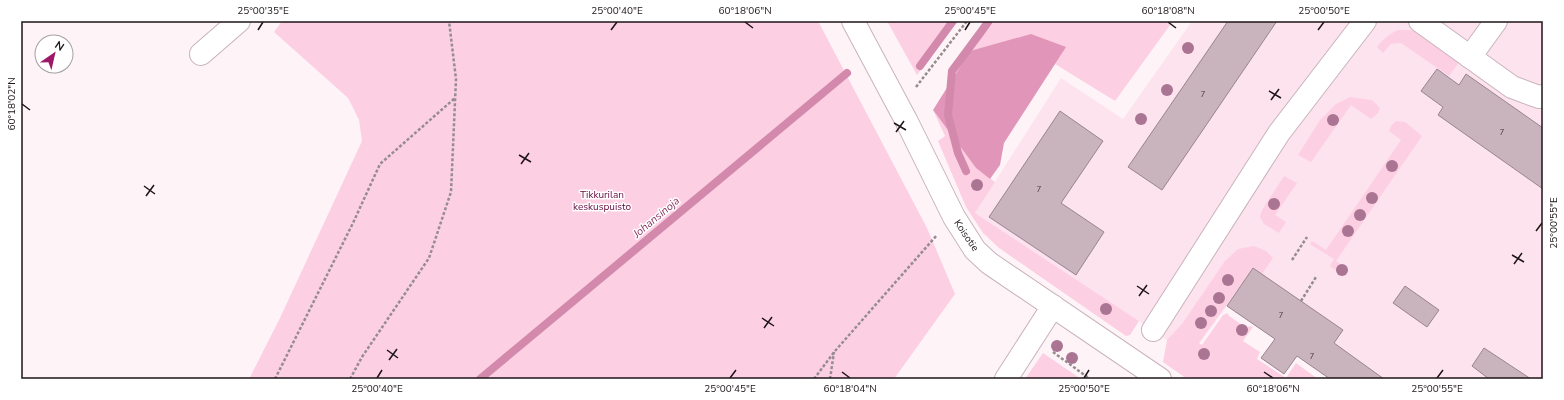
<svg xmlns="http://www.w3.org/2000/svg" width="1564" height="400" viewBox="0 0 1564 400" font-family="'Nunito Sans',sans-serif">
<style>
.built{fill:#fde3ee}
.green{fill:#fdcfe3}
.forest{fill:#e196b9}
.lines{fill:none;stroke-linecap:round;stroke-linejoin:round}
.stream{stroke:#d389ab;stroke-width:8}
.building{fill:#c9b3bc;stroke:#99848d}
.minor-casing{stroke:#c9b3bc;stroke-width:24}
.path{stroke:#958c90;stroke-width:2.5;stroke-dasharray:3 2;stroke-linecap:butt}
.minor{stroke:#fff;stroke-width:22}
.tree{fill:#aa7493}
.ticks{fill:none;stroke:#1d1518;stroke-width:1.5}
.labels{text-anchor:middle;stroke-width:3;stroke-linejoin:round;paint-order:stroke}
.number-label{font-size:8px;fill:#483c41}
.park-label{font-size:10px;fill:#650c41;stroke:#fff}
.street-label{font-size:10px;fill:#1d1518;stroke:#fff}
.water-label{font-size:11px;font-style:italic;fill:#87305f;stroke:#fff}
.neatline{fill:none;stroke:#1d1518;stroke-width:1.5}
.ticks-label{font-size:10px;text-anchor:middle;fill:#1d1518}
</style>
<rect width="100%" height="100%" fill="#fef4f8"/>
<polygon class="built" points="1192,21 1543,21 1543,379 1354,379 1297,356 1284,374 1262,359 1275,339 1227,306 1190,356 1139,321 975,213 1061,78 1123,119"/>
<g class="green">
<polygon points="282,21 818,21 927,228 955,294 894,379 249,379 280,318 362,141 359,120 348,98 274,32"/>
<polygon points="887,21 958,21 917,75"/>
<polygon points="995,21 1173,21 1115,101 1055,64 1065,47 970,51"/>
<path d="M1398,30H1411L1421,33L1460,61L1449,76L1401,43L1391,44L1383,53L1377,47C1383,39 1389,34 1398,30Z"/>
<polygon points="1350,97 1372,100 1380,108 1378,113 1371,119 1351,105 1311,162 1298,155 1320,120 1336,104"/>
<polygon points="933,110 976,168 995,182 975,213 1139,321 1130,335 1126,336 999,248 983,233 966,207 938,141 945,136"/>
<polygon points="1396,121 1405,122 1422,136 1336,261 1347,269 1344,273 1339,273 1330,266 1334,259 1310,244 1312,241 1326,250 1401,140 1389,131 1391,126"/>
<polygon points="1284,176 1297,183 1275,215 1286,222 1279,233 1264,224 1260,217 1262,210"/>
<polygon points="1254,246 1266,251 1273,258 1262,274 1253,268 1199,343 1202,345 1223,315 1228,313 1228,315 1246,328 1250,326 1253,327 1243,341 1260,352 1257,359 1286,378 1296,363 1318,379 1187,379 1163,362 1167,340 1182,324 1225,261 1238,249"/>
<polygon points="1043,353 1081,379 1025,379"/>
</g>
<polygon class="forest" points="1031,34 1066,47 1004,143 1000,165 990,179 976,168 933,110 970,51"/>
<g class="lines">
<g class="stream">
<polyline points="920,66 953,21"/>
<polyline points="966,171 958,153 948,115 952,71 989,21"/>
<polyline points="480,379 847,73"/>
</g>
</g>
<g class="building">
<polygon points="1228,21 1277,21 1162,190 1128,167"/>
<polygon points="1437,69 1459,85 1466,74 1543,128 1543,189 1438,115 1443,107 1421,91"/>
<polygon points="1060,111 1103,141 1061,203 1104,232 1076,275 989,217"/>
<polygon points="1253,268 1343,330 1334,343 1384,379 1330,379 1297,356 1284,374 1261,358 1275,339 1227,306"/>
<polygon points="1405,286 1439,310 1427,327 1393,303"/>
<polygon points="1484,348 1531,379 1489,379 1472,366"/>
</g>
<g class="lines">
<defs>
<g id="minor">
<polyline points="853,21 907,122 954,217 975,250 989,263 1160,379"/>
<polyline points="1420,21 1512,87 1539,97 1543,96"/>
<polyline points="201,54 239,21"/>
<polyline points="1470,57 1496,21"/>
<polyline points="1153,330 1279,133 1365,21"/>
<polyline points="1006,379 1053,306"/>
</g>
</defs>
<use href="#minor" class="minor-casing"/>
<g class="path">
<polyline points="916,87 967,21"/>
<polyline points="1292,260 1307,237"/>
<polyline points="1301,301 1316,277"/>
<polyline points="1053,352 1090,379"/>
<polyline points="275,379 353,223 380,164 455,98"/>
<polyline points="350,379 362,357 429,258 451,192 456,79 449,21"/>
<polyline points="814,379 835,351 937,235"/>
<polyline points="830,379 834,352"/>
</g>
<use href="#minor" class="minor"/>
</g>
<g class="tree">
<circle cx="1188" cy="48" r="6"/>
<circle cx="1167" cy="90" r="6"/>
<circle cx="1141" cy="119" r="6"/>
<circle cx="1333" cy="120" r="6"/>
<circle cx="1392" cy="166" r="6"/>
<circle cx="977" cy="185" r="6"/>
<circle cx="1372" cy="198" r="6"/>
<circle cx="1274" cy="204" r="6"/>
<circle cx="1360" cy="215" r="6"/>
<circle cx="1348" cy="231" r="6"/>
<circle cx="1342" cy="270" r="6"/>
<circle cx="1228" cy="280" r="6"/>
<circle cx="1219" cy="298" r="6"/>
<circle cx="1106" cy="309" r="6"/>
<circle cx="1211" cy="311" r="6"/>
<circle cx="1201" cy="323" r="6"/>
<circle cx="1242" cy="330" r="6"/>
<circle cx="1057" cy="346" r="6"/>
<circle cx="1204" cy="354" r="6"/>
<circle cx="1072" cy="358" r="6"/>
</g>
<path class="ticks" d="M745,22L753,28M1168,22L1176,28M258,30L263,22M611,30L617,22M965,30L970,22M1318,30L1324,22M1269,91L1281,98M1271,100L1279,89M22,104L30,110M894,123L906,130M896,132L904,121M519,155L531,162M521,164L529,153M144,186L155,194M146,196L154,185M1536,231L1542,223M1512,255L1524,262M1514,264L1522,253M1137,286L1149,294M1139,296L1147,285M762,318L774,326M764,328L772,317M387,350L398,358M389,360L397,349M842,372L850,378M1264,372L1273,378M377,378L382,370M730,378L736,370M1084,378L1089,370M1437,378L1443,370"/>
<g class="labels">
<g class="number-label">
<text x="1203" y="97">7</text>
<text x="1502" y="135">7</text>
<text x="1039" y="192">7</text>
<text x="1281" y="318">7</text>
<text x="1312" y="359">7</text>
</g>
<g class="park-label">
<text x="602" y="198">Tikkurilan<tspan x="602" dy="12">keskuspuisto</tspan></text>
</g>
<g class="street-label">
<text transform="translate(967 235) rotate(56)" y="4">Koisotie</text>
</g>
<g class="water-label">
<text transform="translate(656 217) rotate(-40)" y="4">Johansinoja</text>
</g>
</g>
<rect width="1564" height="400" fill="none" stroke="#ffffff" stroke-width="44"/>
<g transform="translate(54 54) rotate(34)"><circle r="19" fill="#ffffff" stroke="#a5a1a3"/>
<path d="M0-3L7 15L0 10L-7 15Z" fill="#9e1868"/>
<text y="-6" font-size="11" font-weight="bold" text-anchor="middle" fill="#1d1518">N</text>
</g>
<rect x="22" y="22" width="1520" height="356" class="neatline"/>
<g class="ticks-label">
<text x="263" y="14">25°00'35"E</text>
<text x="617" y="14">25°00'40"E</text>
<text x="745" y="14">60°18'06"N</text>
<text x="970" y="14">25°00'45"E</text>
<text x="1168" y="14">60°18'08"N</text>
<text x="1324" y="14">25°00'50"E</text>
<text transform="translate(11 104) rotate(-90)" y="4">60°18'02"N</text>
<text transform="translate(1553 223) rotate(-90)" y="4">25°00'55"E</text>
<text x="377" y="392">25°00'40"E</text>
<text x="730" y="392">25°00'45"E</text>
<text x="850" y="392">60°18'04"N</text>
<text x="1084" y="392">25°00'50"E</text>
<text x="1273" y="392">60°18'06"N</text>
<text x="1437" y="392">25°00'55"E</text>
</g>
</svg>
